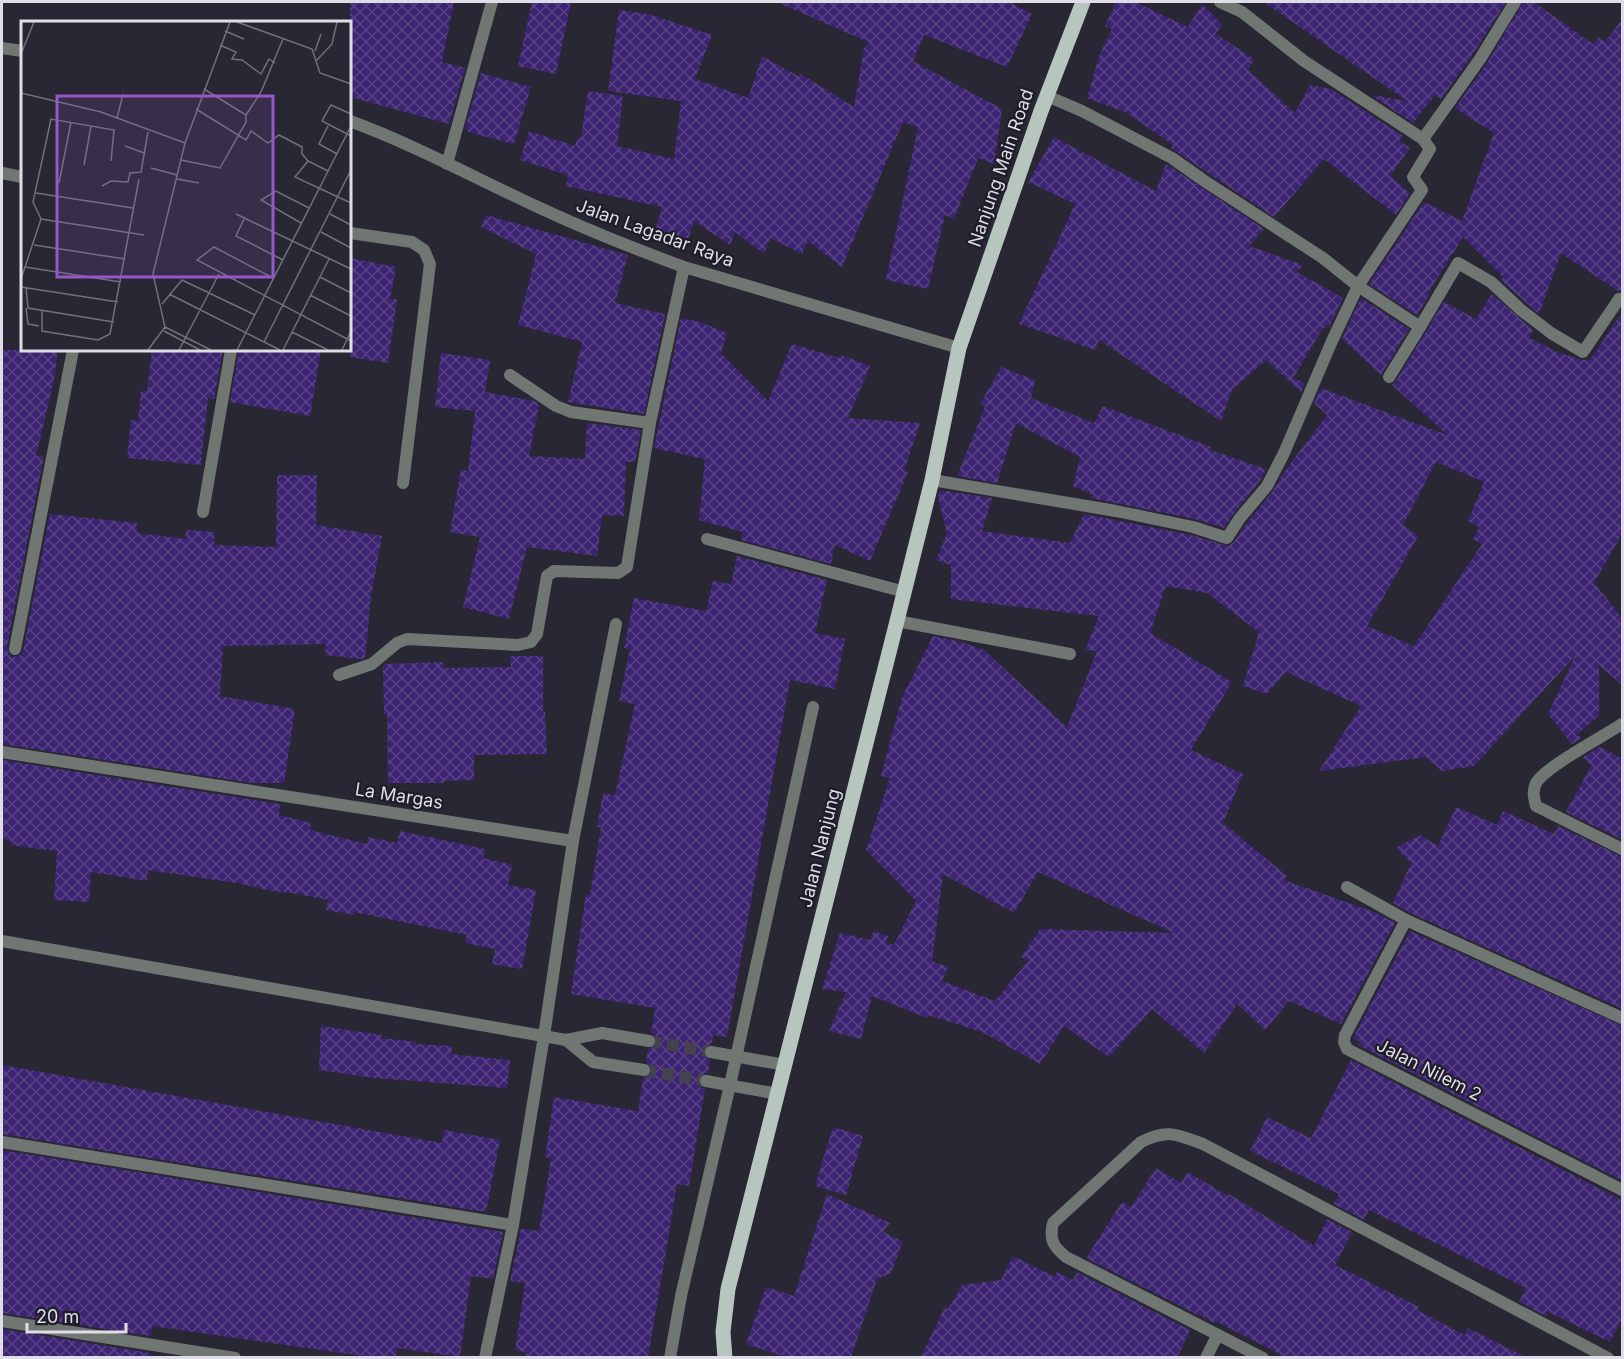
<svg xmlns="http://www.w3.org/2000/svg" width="1624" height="1359" viewBox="0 0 1624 1359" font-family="Inter,sans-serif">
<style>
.building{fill:url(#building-cross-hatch);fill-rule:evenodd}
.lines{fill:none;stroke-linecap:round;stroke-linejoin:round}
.minor-tunnel{stroke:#44424e;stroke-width:12;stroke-dasharray:12 6;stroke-linecap:butt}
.service{stroke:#707773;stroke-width:12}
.minor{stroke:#707773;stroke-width:12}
.primary{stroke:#b7c5bf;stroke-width:15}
.labels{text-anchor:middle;stroke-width:4.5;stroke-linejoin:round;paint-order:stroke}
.street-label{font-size:18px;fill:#dfdee6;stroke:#1f1d29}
.inset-road{fill:none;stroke:#72707b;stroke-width:1.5}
.view{fill:#9458c9;fill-opacity:0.15;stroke:#9458c9;stroke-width:3}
.inset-edge{fill:none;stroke:#dfdee6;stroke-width:3}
</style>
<defs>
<pattern id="building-cross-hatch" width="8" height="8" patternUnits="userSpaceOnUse" patternTransform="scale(1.5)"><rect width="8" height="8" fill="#3c2472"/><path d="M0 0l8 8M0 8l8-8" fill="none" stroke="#584386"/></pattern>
</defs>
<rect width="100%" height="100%" fill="#292733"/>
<g class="building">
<polygon points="350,2 454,2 442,62 465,68 449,124 350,97"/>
<polygon points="532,2 571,2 556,74 518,66"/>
<polygon points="777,2 1009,2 1032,14 1007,67 924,35 913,61 1002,109 994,164 978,158 954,219 945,215 928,289 886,280 918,127 903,122 842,267 808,241 802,254 770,238 764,254 735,232 730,245 694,221 687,244 654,234 662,207 566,186 568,175 520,160 529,131 575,146 577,137 581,138 588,91 623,96 617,146 674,159 681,101 608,91 619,10 648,14 712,35 695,79 748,98 762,56 800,77 801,74 854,107 864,48 870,43"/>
<polygon points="1116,2 1135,2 1188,27 1202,4 1222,24 1216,34 1254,59 1248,70 1295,113 1310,85 1331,89 1403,136 1399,141 1410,148 1390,176 1410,193 1396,215 1324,159 1274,217 1171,148 1173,145 1127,113 1087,98 1099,56 1112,29 1105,26"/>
<polygon points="1264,2 1506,2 1473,54 1441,99 1435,95 1413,123 1371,95 1407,101"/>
<polygon points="1523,2 1534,2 1593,44 1599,37 1605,42 1623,18 1623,292 1618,291 1561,253 1539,314 1501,280 1503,277 1463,237 1428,293 1430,294 1417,315 1369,284 1424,202 1462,221 1494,133 1455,108 1487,63"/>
<polygon points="481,73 531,87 514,144 468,132 468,130 465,129"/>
<polygon points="1054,137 1156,191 1166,164 1168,165 1264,229 1249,246 1303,265 1297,272 1343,298 1329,327 1327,325 1322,330 1293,378 1305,383 1301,392 1266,360 1232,390 1221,421 1099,340 1095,350 1019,324 1075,204 1028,182"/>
<polygon points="486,215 628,255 615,303 665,314 644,414 568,402 582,342 518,325 536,254 481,227"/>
<polygon points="350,258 396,267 390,299 397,299 388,363 350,357"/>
<path d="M1492,294L1533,330L1530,338L1557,352L1582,360H1590L1623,311V532L1594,583L1623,619V686L1599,665V716L1576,735L1582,738L1572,744L1548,714L1575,656L1474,766L1442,771L1426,757L1319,771L1361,706L1286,672L1267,694L1243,686L1259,632L1207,593L1166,586L1150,633L1232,682L1191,750L1243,774L1223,823L1287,876L1284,880L1374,912L1395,923L1341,1024L1289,1001L1265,1030L1237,1004L1204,1053L1152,1009L1109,1057L1064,1026L1040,1064L982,1032L928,1015L927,1018L872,996L861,1039L829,1031L846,992L822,989L840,933L870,940L874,931L888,936L886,943L894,945L916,901L866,850L890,778L881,776L902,697L933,636L961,642L984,650L1067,727L1097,651L1085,650L1099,616L951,599V565L936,560L947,533L938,497L940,490L992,498L982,531L1070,543L1084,514L1191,535L1229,546L1234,542L1247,523L1273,491L1282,475L1327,415L1314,403L1321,388L1447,435L1392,385L1396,381L1444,302L1476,319ZM1436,462L1484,482L1468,521L1479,527L1473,539L1482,544L1414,646L1367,626L1418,536L1403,525ZM1038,872L1174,933L1040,929L1021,957L1028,961L995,1001L942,981L948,967L932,961L943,874L1014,913Z"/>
<polygon points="1361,298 1409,329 1381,375 1342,339"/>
<polygon points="681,318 700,322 727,333 721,353 768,401 792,344 840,358 841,355 870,366 848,418 920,423 904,471 908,472 870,561 835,545 831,564 741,540 743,532 699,520 705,459 654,448"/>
<polygon points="2,350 58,350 54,380 36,456 44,455 7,647 10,656 18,657 23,651 50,514 137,523 137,533 185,539 186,530 215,532 214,545 276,547 277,475 317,475 316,525 382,536 371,596 365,658 361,659 325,655 326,644 223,646 220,696 295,709 284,783 252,783 2,744"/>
<polygon points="152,350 223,350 214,399 208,398 201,465 127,458 131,420 138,421 141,391 147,391"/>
<polygon points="239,350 321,350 310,416 230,402"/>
<polygon points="441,353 490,360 485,392 534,401 539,404 529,456 585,459 587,423 641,430 635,462 626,462 624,516 602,515 597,556 527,547 509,619 463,607 480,537 450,532 461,469 468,471 475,411 435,407"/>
<polygon points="1001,367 1035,380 1031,398 1094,423 1103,406 1211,447 1210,450 1266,469 1260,481 1234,513 1224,528 1195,519 1091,498 1093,495 1073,486 1080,457 1016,423 997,483 957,476 985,407 980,404"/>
<polygon points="737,556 827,580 815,633 845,639 835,689 790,680 727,1037 713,1035 712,1044 708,1045 703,1050 704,1055 710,1060 708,1073 700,1075 698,1080 700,1087 705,1089 689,1186 677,1184 648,1358 525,1358 526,1352 515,1350 525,1283 510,1281 521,1229 539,1231 551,1158 545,1157 554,1097 638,1111 643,1078 647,1077 652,1072 651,1067 646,1062 648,1049 655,1047 657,1042 655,1035 651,1033 655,1008 571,994 586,894 590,895 601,827 597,827 603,793 615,795 635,704 619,701 630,649 624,648 634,598 706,611 713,581 731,584"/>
<polygon points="510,656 543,656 543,712 545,712 547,754 474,755 474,780 444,781 444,783 388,783 387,715 384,715 383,666 385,664 444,662 444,668 511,667"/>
<polygon points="1600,747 1623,759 1623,840 1566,812 1591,766 1583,757"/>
<polygon points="2,760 280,804 279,815 311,823 310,830 367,844 368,837 397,843 400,831 485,849 483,858 512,865 508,885 536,890 522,969 492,964 495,949 465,943 467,935 354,912 354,915 326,910 328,900 298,894 273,891 237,883 148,870 147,881 91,872 89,902 54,900 57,851 10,845 11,841 2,839"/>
<polygon points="1456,807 1497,825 1503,811 1554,834 1558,826 1623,857 1623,1009 1410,913 1393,903 1411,863 1396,848 1420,835 1438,846"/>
<polygon points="1410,931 1623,1026 1623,1176 1621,1180 1358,1045 1360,1041 1353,1038"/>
<polygon points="321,1026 382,1035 381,1038 416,1042 416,1044 452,1046 451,1054 510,1060 507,1088 375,1078 319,1070"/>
<polygon points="1351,1060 1623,1201 1623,1316 1610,1342 1548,1312 1546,1316 1519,1302 1526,1288 1369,1210 1364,1220 1334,1204 1339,1194 1250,1151 1267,1117 1311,1138"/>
<polygon points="2,1065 442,1143 444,1130 500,1140 486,1212 2,1134"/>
<polygon points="833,1127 863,1136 846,1195 815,1186"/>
<polygon points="2,1150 503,1232 493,1279 471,1276 460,1357 397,1348 396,1358 378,1358 152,1326 151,1336 2,1313"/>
<polygon points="1156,1168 1181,1183 1188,1172 1228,1196 1229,1194 1314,1246 1327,1219 1352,1232 1335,1265 1419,1307 1417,1310 1465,1335 1468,1328 1528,1358 1287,1358 1215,1321 1214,1323 1199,1314 1198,1315 1086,1258 1122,1202 1131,1207"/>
<polygon points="827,1194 890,1223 883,1232 903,1241 891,1273 877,1279 851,1358 788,1358 746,1344 766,1287 794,1296"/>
<polygon points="1013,1256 1055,1277 1057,1272 1073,1280 1077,1272 1190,1330 1177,1358 920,1358 945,1307 948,1309 962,1285 1001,1280"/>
<polygon points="2,1329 150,1353 150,1358 2,1358"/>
</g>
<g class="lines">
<g class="minor-tunnel">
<polyline points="649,1041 711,1052"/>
<polyline points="644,1070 706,1081"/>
</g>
<polyline class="service" points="670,1358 681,1296 730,1085 813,707"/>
<g class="minor">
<polyline points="2,48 22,51"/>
<polyline points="1047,96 1082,111 1172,158 1203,180 1323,258 1358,286 1420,327 1458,263 1491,282 1521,310 1551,333 1583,352 1619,299 1622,301"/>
<path d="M350,121C415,145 477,179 540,208C587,230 635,249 684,267L959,348"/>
<polyline points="1423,139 1480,59 1515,2"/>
<polyline points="447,164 492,2"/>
<polyline points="2,173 22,177"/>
<polyline points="350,233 412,242 424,250 430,264 403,483"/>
<polyline points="510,375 556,406 571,412 650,423"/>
<polyline points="1389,377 1420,327"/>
<polyline points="932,480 1116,511 1193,527 1227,538 1240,518 1267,486 1284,453 1332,341 1358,286 1422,190 1413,177 1430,149 1423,139 1304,61 1242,12 1220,2"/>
<polyline points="203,512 231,350"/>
<polyline points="707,539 905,592"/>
<polyline points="897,621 1070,654"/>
<polyline points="15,649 73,350"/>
<polyline points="339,675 372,664 397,643 407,639 518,645 531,642 537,634 547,576 554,571 618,573 627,567 650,423 684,267"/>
<path d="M1622,724C1604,736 1545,767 1536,783C1532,791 1534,798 1536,806L1622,849"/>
<polyline points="2,752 573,841"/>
<polyline points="1347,887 1406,920 1622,1018"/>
<polyline points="1406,920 1345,1035 1344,1042 1347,1049 1622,1190"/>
<polyline points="2,941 566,1040 602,1033 649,1041"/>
<polyline points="566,1040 593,1062 644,1070"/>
<polyline points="711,1052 785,1065"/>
<polyline points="706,1081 778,1094"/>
<polyline points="2,1142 513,1225"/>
<polyline points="2,1321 235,1358"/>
<polyline points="485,1358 513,1225 544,1036 573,841 616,624"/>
<polyline points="1206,1358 1217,1336"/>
<path d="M1263,1358L1066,1257C1053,1246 1049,1240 1053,1223L1141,1142C1167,1129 1176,1134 1203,1144L1608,1358"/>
</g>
<polyline class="primary" points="725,1358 723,1332 728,1289 897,621 932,480 959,348 1041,111 1083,2"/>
</g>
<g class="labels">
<g class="street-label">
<text transform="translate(1001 168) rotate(-71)" y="6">Nanjung Main Road</text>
<text transform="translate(655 233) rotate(20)" y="6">Jalan Lagadar Raya</text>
<text transform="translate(399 796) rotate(9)" y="6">La Margas</text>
<text transform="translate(820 848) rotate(-76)" y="6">Jalan Nanjung</text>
<text transform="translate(1429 1070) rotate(27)" y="6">Jalan Nilem 2</text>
</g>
</g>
<g transform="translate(21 21)">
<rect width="330" height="330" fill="#292733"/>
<path class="inset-road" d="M216,1L291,28L299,52L330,63M204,10L223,18M199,24L215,31L211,38L221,39L240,53L248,38L254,42M294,30L300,13M0,33L13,1M295,40L311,23L316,1M0,72L80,91L164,122M175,88L225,119L230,110L247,122L258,114L281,126V133L287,140M330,93L310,84L301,100L330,115M225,94L240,71L262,18M96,97L102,73M70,105L93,109L90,140M307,105L298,123L316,133M104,125L123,132M160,139L199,147L225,101V94L183,68M130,147L156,154M307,150L287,140L274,156L330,182M156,158L178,162M38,162L50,101M81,165L90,160L107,161L109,152L120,151L127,111M15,172L112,187M215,193L330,248M309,193L330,204M20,198L123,214M223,198L215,215L262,239M280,202L240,179L255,170L288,187M300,211L330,227M13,224L104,238M4,246L100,261M299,256L330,272M252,257L193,226L176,239L330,320M0,258L20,198L12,181L30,98L70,105L63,144M0,266L97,281M5,267L7,287L93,301M148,273L259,329M289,274L330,295M141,283L161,259L234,294M5,287L7,303L18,305M21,290V310L77,319L89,313L118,158M144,306L190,329M143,310L179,329M271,311L307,329M243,321L330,149M127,329L144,306L132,253L164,122L209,1M158,329L198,253M216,329L330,105M262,329L308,238M321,329L330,310"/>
<path class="view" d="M36,75H252V256H36Z"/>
<rect width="330" height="330" class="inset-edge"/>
</g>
<rect width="1624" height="1359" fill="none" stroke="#dfdee6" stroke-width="6"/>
<path d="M27 1323v9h99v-9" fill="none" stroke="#dfdee6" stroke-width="3"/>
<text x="36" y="1323" font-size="18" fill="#dfdee6" stroke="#1f1d29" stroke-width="4.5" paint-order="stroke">20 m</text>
</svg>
